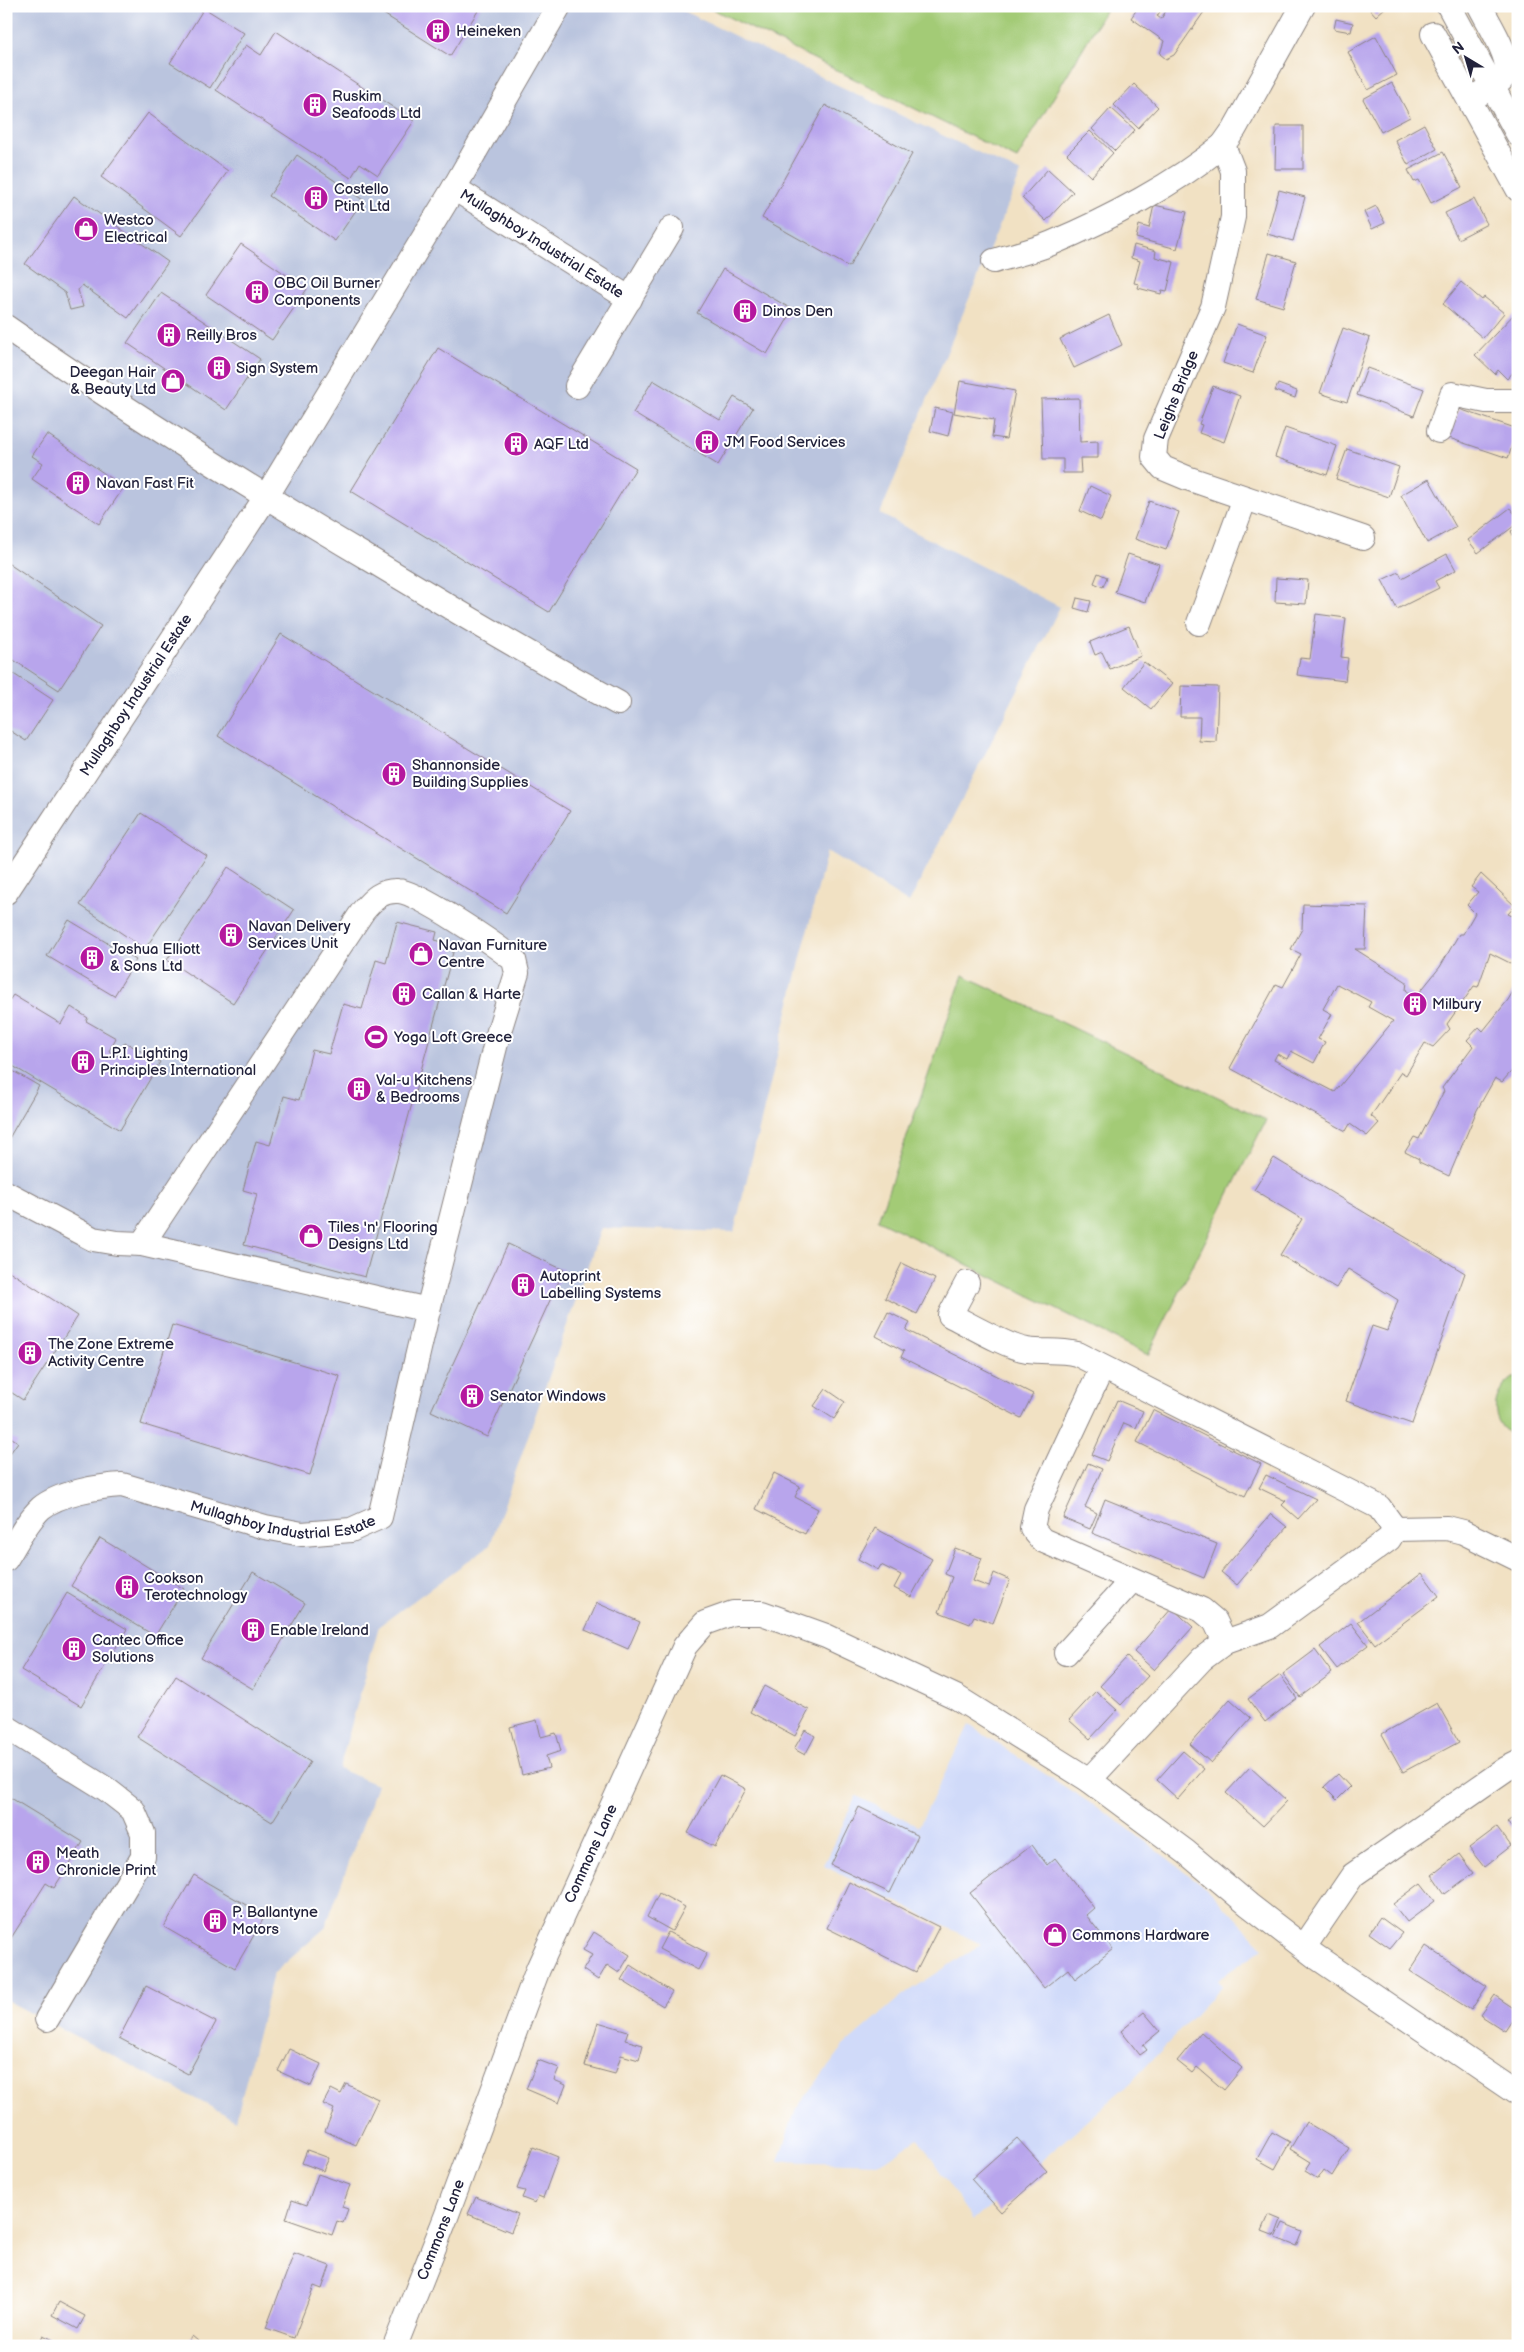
<svg xmlns="http://www.w3.org/2000/svg" width="1524" height="2352" viewBox="0 0 1524 2352" font-family="'Balsamiq Sans',sans-serif">
<style>
.built{fill:#d0daf9}
.industrial{fill:#bac4de}
.green{fill:#a3cb76;stroke:#627658}
.building{fill:#b8a5ec;fill-rule:evenodd}
.lines{fill:none;stroke-linecap:round;stroke-linejoin:round}
.minor-casing{stroke:#8a827f;stroke-width:26}
.minor{stroke:#fff;stroke-width:24}
.labels{text-anchor:middle;stroke-width:4;stroke-linejoin:round;paint-order:stroke}
.poi-label{font-size:15px;fill:#22223b;stroke:#fff;text-anchor:start}
.street-label{font-size:15px;fill:#22223b;stroke:#fff}
</style>
<rect width="100%" height="100%" fill="#fff"/>
<filter id="ink" filterUnits="userSpaceOnUse"><feTurbulence type="fractalNoise" baseFrequency=".02" numOctaves="2"/><feDisplacementMap in="SourceGraphic" scale="10" xChannelSelector="R" yChannelSelector="G"/><feConvolveMatrix kernelMatrix="1 2 1 2 8 2 1 2 1" color-interpolation-filters="sRGB"/></filter>
<filter id="wash" filterUnits="userSpaceOnUse"><feTurbulence type="fractalNoise" baseFrequency=".0096" numOctaves="4" result="noise"/><feDisplacementMap in="SourceGraphic" scale="20" xChannelSelector="R" yChannelSelector="G"/><feGaussianBlur stdDeviation="1.12" result="paint"/><feColorMatrix in="noise" values="0 0 0 0 0 0 0 0 0 0 0 0 0 0 0 0 0 1.4 0 .05"/><feComposite in="paint" operator="in"/></filter>
<g filter="url(#wash)">
<rect width="100%" height="100%" fill="#f1e1c3"/>
<polygon class="built" points="969,1725 1118,1821 1208,1889 1264,1948 1218,1979 1223,1985 1134,2079 973,2221 918,2138 880,2164 778,2161 796,2109 844,2046 899,1998 981,1944 824,1866 856,1796 919,1826"/>
<polygon class="industrial" points="6,6 673,6 1021,173 880,514 1060,607 909,903 827,851 734,1232 601,1228 490,1545 379,1626 339,1769 377,1785 325,1928 273,1974 236,2120 6,2000"/>
<g class="green">
<polygon points="706,6 1108,6 1017,159"/>
<polygon points="963,975 1266,1120 1148,1355 878,1220"/>
<path d="M1518,1375V1439C1487,1424 1489,1391 1518,1375Z"/>
</g>
<g id="blocks">
<g class="building">
<polygon points="371,6 481,6 450,56"/>
<polygon points="1139,6 1164,6 1157,16 1161,19 1169,6 1202,6 1206,9 1174,55 1166,59 1160,54 1164,41 1131,18"/>
<polygon points="1367,6 1387,6 1376,16"/>
<polygon points="204,8 244,33 210,88 170,63"/>
<polygon points="1336,19 1353,23 1351,32 1334,29"/>
<polygon points="276,31 414,121 378,175 360,163 351,178 216,90 246,45 261,55"/>
<polygon points="1376,36 1397,75 1368,90 1348,52"/>
<polygon points="1392,83 1410,117 1381,132 1363,99"/>
<polygon points="1134,84 1158,107 1138,128 1114,105"/>
<polygon points="825,105 912,154 849,267 762,218"/>
<polygon points="1111,108 1135,130 1115,151 1092,129"/>
<polygon points="148,113 228,171 181,236 101,177"/>
<polygon points="1424,124 1437,149 1408,165 1395,140"/>
<polygon points="1276,126 1303,126 1303,169 1275,169"/>
<polygon points="1090,131 1113,153 1091,177 1067,154"/>
<polygon points="1443,152 1462,187 1431,203 1419,180 1414,182 1408,170"/>
<polygon points="297,155 363,200 335,241 269,196"/>
<polygon points="1048,169 1073,192 1046,221 1022,198"/>
<polygon points="1279,190 1305,197 1293,241 1267,234"/>
<polygon points="74,196 168,262 128,318 82,285 78,290 83,307 70,310 65,293 25,264"/>
<polygon points="1474,199 1487,224 1458,239 1445,213"/>
<polygon points="1154,205 1187,212 1177,249 1136,238 1139,225 1149,228"/>
<polygon points="1376,206 1385,223 1372,229 1364,212"/>
<polygon points="241,244 307,289 272,340 206,295"/>
<polygon points="1134,245 1156,251 1155,257 1174,262 1167,291 1162,290 1161,294 1138,288 1139,284 1134,283 1140,261 1131,258"/>
<polygon points="1269,253 1296,261 1283,307 1256,299"/>
<polygon points="723,269 793,310 767,354 697,313"/>
<polygon points="1461,282 1482,300 1484,297 1504,313 1483,338 1443,304"/>
<polygon points="161,293 260,359 226,410 127,343"/>
<polygon points="1518,310 1518,367 1507,379 1498,370 1495,374 1475,355"/>
<polygon points="1109,315 1122,345 1074,368 1060,339"/>
<polygon points="1237,324 1267,335 1253,373 1223,363"/>
<polygon points="1343,328 1370,338 1347,402 1320,393"/>
<polygon points="438,348 636,468 549,612 351,491"/>
<polygon points="1367,368 1424,389 1414,416 1357,395"/>
<polygon points="653,380 720,420 734,397 753,408 718,465 633,413"/>
<polygon points="960,381 1015,391 1006,439 992,437 994,420 954,413"/>
<polygon points="1278,384 1297,391 1295,398 1275,391"/>
<polygon points="1213,386 1240,396 1224,442 1199,433 1202,425 1199,424"/>
<polygon points="1079,398 1080,442 1098,441 1098,458 1080,458 1081,473 1063,473 1063,459 1043,459 1041,399"/>
<polygon points="935,408 953,412 948,436 930,431"/>
<polygon points="1459,409 1518,429 1508,458 1449,438"/>
<polygon points="1285,428 1337,446 1327,475 1275,457"/>
<polygon points="47,434 124,487 99,524 32,479 43,463 32,456"/>
<polygon points="1347,449 1399,467 1389,497 1336,479"/>
<polygon points="1429,479 1456,527 1427,543 1401,495"/>
<polygon points="1090,486 1111,496 1101,521 1080,511"/>
<polygon points="1149,501 1179,512 1166,550 1135,539"/>
<polygon points="1510,508 1518,518 1518,523 1478,553 1468,540"/>
<polygon points="1518,528 1518,545 1511,531"/>
<polygon points="1128,554 1159,564 1145,602 1115,592"/>
<polygon points="1447,554 1456,570 1435,581 1439,588 1397,609 1382,580 1399,572 1402,578"/>
<polygon points="6,562 101,626 59,690 6,655"/>
<polygon points="1098,573 1107,577 1103,587 1094,583"/>
<polygon points="1276,578 1308,580 1306,604 1275,602"/>
<polygon points="1077,598 1091,601 1088,612 1074,608"/>
<polygon points="1316,614 1346,618 1341,657 1348,658 1345,681 1297,675 1300,658 1310,659"/>
<polygon points="1129,626 1141,656 1110,669 1102,652 1095,655 1090,642"/>
<polygon points="281,634 570,811 506,913 218,736"/>
<polygon points="1144,662 1172,684 1151,709 1124,687"/>
<polygon points="6,669 53,700 26,741 6,728"/>
<polygon points="1181,686 1218,687 1216,742 1199,741 1200,717 1180,717"/>
<polygon points="141,813 207,856 145,949 80,905"/>
<polygon points="228,867 294,910 233,1003 167,960"/>
<path d="M1481,874L1515,906L1508,914L1518,919V967L1490,953L1478,987L1474,986L1447,1024L1450,1029L1433,1047L1425,1043L1406,1075L1401,1072L1371,1116L1379,1123L1367,1136L1350,1124L1346,1131L1230,1068L1276,984L1283,987L1301,954L1291,949L1302,929L1303,904L1367,906L1365,949H1355L1407,982L1406,990L1415,998L1440,967L1459,934H1463L1475,913L1467,905L1478,892L1471,887ZM1337,984L1371,1002L1368,1007L1393,1021L1335,1092L1274,1060L1277,1054L1287,1059L1291,1051L1314,1063L1325,1042L1318,1039L1332,1014L1323,1009Z"/>
<polygon points="69,920 136,960 114,996 47,956"/>
<polygon points="397,922 437,932 435,940 455,945 365,1277 244,1245 257,1194 243,1190 256,1141 270,1145 284,1096 299,1100 312,1050 329,1054 343,1004 362,1009 376,960 386,963"/>
<polygon points="1518,983 1518,1055 1515,1059 1518,1064 1502,1082 1495,1078 1477,1110 1449,1176 1419,1162 1419,1159 1405,1152 1414,1137 1419,1139 1444,1091 1442,1088 1473,1046 1467,1040 1479,1027 1483,1031 1508,1000"/>
<polygon points="13,995 61,1024 71,1007 88,1018 86,1021 116,1038 109,1051 117,1056 125,1042 160,1062 120,1130 6,1062 6,1005"/>
<polygon points="6,1067 39,1086 8,1140 6,1139"/>
<polygon points="1274,1158 1465,1273 1412,1424 1346,1401 1372,1326 1387,1331 1398,1300 1348,1269 1336,1288 1280,1255 1302,1219 1254,1190"/>
<polygon points="508,1244 564,1270 487,1437 431,1411"/>
<polygon points="902,1263 935,1279 917,1314 885,1298"/>
<polygon points="6,1269 78,1316 23,1400 6,1389"/>
<polygon points="888,1312 910,1323 906,1330 1033,1394 1021,1418 901,1357 904,1351 876,1336"/>
<polygon points="172,1325 340,1376 310,1475 141,1424"/>
<polygon points="826,1389 845,1402 834,1419 814,1406"/>
<polygon points="1117,1400 1143,1411 1136,1428 1124,1423 1107,1461 1092,1455"/>
<polygon points="1153,1410 1261,1464 1245,1496 1137,1442"/>
<polygon points="6,1434 18,1442 6,1459"/>
<polygon points="1088,1463 1102,1469 1085,1507 1097,1513 1090,1529 1063,1518"/>
<polygon points="774,1473 800,1486 795,1497 818,1509 805,1534 756,1509"/>
<polygon points="1266,1475 1316,1499 1298,1519 1282,1505 1286,1501 1259,1488"/>
<polygon points="1105,1499 1217,1544 1204,1578 1092,1533"/>
<polygon points="1271,1514 1287,1527 1237,1585 1221,1572"/>
<polygon points="875,1528 932,1559 911,1597 894,1588 901,1575 881,1565 878,1570 858,1559"/>
<polygon points="100,1538 184,1589 155,1636 71,1586"/>
<polygon points="955,1548 982,1558 973,1581 989,1587 994,1573 1010,1580 993,1623 974,1616 970,1624 939,1612 952,1577 945,1574"/>
<polygon points="253,1572 305,1603 253,1689 201,1658"/>
<polygon points="1422,1573 1439,1596 1375,1644 1358,1622"/>
<polygon points="67,1593 127,1629 81,1706 21,1670"/>
<polygon points="597,1603 640,1622 628,1649 585,1630"/>
<polygon points="1172,1608 1193,1627 1154,1670 1134,1652"/>
<polygon points="1351,1623 1368,1645 1337,1669 1320,1647"/>
<polygon points="1315,1650 1332,1673 1300,1697 1283,1674"/>
<polygon points="1127,1657 1148,1676 1121,1705 1100,1686"/>
<polygon points="1280,1675 1297,1698 1265,1722 1248,1699"/>
<polygon points="176,1676 310,1762 272,1822 137,1737"/>
<polygon points="764,1686 809,1710 795,1736 750,1712"/>
<polygon points="1096,1691 1117,1710 1090,1739 1069,1720"/>
<polygon points="1230,1699 1251,1718 1211,1763 1190,1744"/>
<polygon points="1437,1703 1459,1742 1403,1772 1382,1734"/>
<polygon points="537,1720 541,1737 556,1733 561,1751 546,1756 549,1768 522,1775 510,1727"/>
<polygon points="805,1730 815,1736 805,1755 794,1749"/>
<polygon points="1183,1751 1204,1769 1178,1799 1157,1780"/>
<polygon points="1250,1767 1287,1801 1263,1826 1226,1793"/>
<polygon points="1338,1774 1350,1787 1337,1800 1324,1787"/>
<polygon points="720,1775 746,1789 715,1847 688,1833"/>
<polygon points="6,1795 83,1842 54,1888 46,1883 6,1946"/>
<polygon points="859,1807 918,1836 890,1893 831,1865"/>
<polygon points="1518,1814 1518,1836 1507,1822"/>
<polygon points="1497,1827 1511,1846 1484,1867 1469,1848"/>
<polygon points="1032,1845 1047,1865 1055,1858 1094,1908 1086,1915 1113,1949 1075,1979 1068,1969 1044,1988 970,1893"/>
<polygon points="1459,1854 1473,1873 1445,1894 1432,1875"/>
<polygon points="194,1875 265,1916 235,1968 164,1927"/>
<polygon points="849,1882 939,1927 916,1972 827,1928"/>
<polygon points="1421,1883 1435,1901 1407,1922 1393,1904"/>
<polygon points="659,1893 685,1907 672,1931 647,1917"/>
<polygon points="1380,1917 1402,1933 1390,1948 1369,1933"/>
<polygon points="594,1932 630,1955 619,1973 607,1965 598,1980 583,1970 592,1955 583,1950"/>
<polygon points="668,1932 707,1953 698,1970 659,1949"/>
<polygon points="1426,1946 1487,1986 1471,2010 1410,1971"/>
<polygon points="630,1965 672,1992 663,2006 621,1980"/>
<polygon points="146,1986 216,2022 188,2074 119,2038"/>
<polygon points="1494,1995 1518,2011 1505,2031 1480,2015"/>
<polygon points="1144,2012 1160,2031 1143,2045 1147,2050 1140,2055 1121,2031"/>
<polygon points="598,2022 628,2031 625,2040 643,2045 639,2060 621,2055 615,2074 585,2066"/>
<polygon points="1201,2032 1242,2068 1224,2090 1197,2067 1192,2073 1177,2061"/>
<polygon points="289,2049 321,2064 311,2086 278,2071"/>
<polygon points="538,2060 559,2068 554,2080 566,2085 559,2103 526,2089"/>
<polygon points="346,2084 378,2099 356,2145 325,2131 334,2109 323,2104 331,2089 341,2094"/>
<polygon points="1306,2122 1349,2148 1332,2176 1324,2170 1318,2179 1305,2171 1311,2162 1290,2149"/>
<polygon points="1272,2132 1290,2142 1275,2169 1257,2159"/>
<polygon points="1017,2138 1047,2171 1001,2212 971,2179"/>
<polygon points="533,2147 558,2157 543,2198 538,2196 535,2203 522,2198 525,2191 517,2189"/>
<polygon points="307,2150 329,2158 323,2171 302,2163"/>
<polygon points="318,2174 350,2185 342,2207 348,2209 343,2223 337,2221 332,2235 286,2219 292,2200 307,2205"/>
<polygon points="476,2197 518,2214 511,2232 468,2214"/>
<polygon points="1269,2215 1281,2220 1275,2236 1262,2231"/>
<polygon points="1283,2223 1302,2231 1296,2246 1276,2238"/>
<polygon points="294,2253 330,2266 322,2289 314,2286 294,2338 266,2328"/>
<polygon points="59,2302 85,2316 78,2329 52,2315"/>
<polygon points="43,2335 66,2346 38,2346"/>
<polygon points="192,2336 204,2346 185,2346"/>
</g>
</g>
</g>
<g filter="url(#ink)">
<use href="#blocks" fill-opacity="0" stroke="#8a827f" stroke-width="1"/>
<g class="lines">
<defs>
<g id="minor">
<polyline points="1303,6 1235,128 1223,145 1233,171 1233,217 1213,307 1156,439 1154,457 1163,468 1187,478 1363,538"/>
<polyline points="1449,6 1518,134"/>
<path d="M1480,6C1487,21 1513,59 1505,75C1501,83 1489,89 1481,93"/>
<polyline points="1433,34 1518,189"/>
<path id="s1" d="M454,188L630,299"/>
<path d="M994,261C1013,255 1033,251 1052,243C1109,219 1175,184 1223,145"/>
<path d="M6,327C125,410 248,487 373,561C454,610 535,658 618,703"/>
<polyline points="577,386 672,228"/>
<polyline points="1439,431 1452,394 1486,401 1518,401"/>
<polyline points="1199,623 1245,498"/>
<path id="s2" d="M6,892L266,497L454,188L559,6"/>
<polyline points="6,1193 93,1239 117,1243 142,1244 428,1310"/>
<path d="M967,1283L950,1315C968,1324 1009,1348 1027,1350C1046,1353 1056,1349 1077,1354L1379,1507L1395,1529L1447,1528L1463,1532L1518,1559"/>
<polyline points="1102,1368 1036,1509 1032,1528 1042,1540 1202,1610 1215,1621 1225,1642"/>
<path id="s3" d="M6,1559C17,1542 26,1522 41,1508C59,1493 100,1486 122,1485L265,1527L302,1534L351,1530L380,1517L428,1310L499,1031L517,973L514,960C497,946 417,891 398,891C382,890 373,899 363,911L142,1244"/>
<polyline points="1066,1653 1132,1580"/>
<polyline points="6,1727 106,1789 133,1810 143,1833 143,1857 47,2019"/>
<polyline points="1089,1780 1202,1659 1225,1642 1270,1626 1389,1539 1395,1529"/>
<polyline points="1304,1947 1353,1875 1506,1769 1518,1763"/>
<path id="s4" d="M395,2346L446,2217L538,1969L685,1646L705,1623L733,1613H762L826,1636L956,1697L1089,1780L1186,1852L1249,1905L1315,1956L1518,2094"/>
</g>
</defs>
<use href="#minor" class="minor-casing"/>
<use href="#minor" class="minor"/>
</g>
</g>
<defs>
<symbol id="building-disc" viewBox="-11 -11 22 22"><circle r="9.5" fill="#b5179e" stroke="#fff"/><path d="M-4-6H4V6H1V3H-1V6H-4ZM-2.5-4.3h1.7v1.8h-1.7ZM.8-4.3h1.7v1.8H.8ZM-2.5-1h1.7V.8h-1.7ZM.8-1h1.7V.8H.8Z" fill="#fff"/></symbol>
<symbol id="shop-disc" viewBox="-11 -11 22 22"><circle r="9.5" fill="#b5179e" stroke="#fff"/><path d="M-5-2.5h2.3a2.7 3.5 0 0 1 5.4 0H5L5.5 6h-11ZM-1.5-2.5h3a1.5 2.3 0 0 0-3 0Z" fill="#fff"/></symbol>
<symbol id="stadium-disc" viewBox="-11 -11 22 22"><circle r="9.5" fill="#b5179e" stroke="#fff"/><path d="M0-5a6.5 5 0 1 0 0 10a6.5 5 0 1 0 0-10ZM-3.5-1.8h7v3.6h-7Z" fill="#fff"/></symbol>
</defs>
<g fill-rule="evenodd">
<use href="#building-disc" x="424" y="17" width="28" height="28"/>
<use href="#building-disc" x="301" y="91" width="28" height="28"/>
<use href="#building-disc" x="302" y="184" width="28" height="28"/>
<use href="#shop-disc" x="72" y="215" width="28" height="28"/>
<use href="#building-disc" x="243" y="278" width="28" height="28"/>
<use href="#building-disc" x="731" y="297" width="28" height="28"/>
<use href="#building-disc" x="155" y="321" width="28" height="28"/>
<use href="#building-disc" x="205" y="354" width="28" height="28"/>
<use href="#shop-disc" x="159" y="367" width="28" height="28"/>
<use href="#building-disc" x="693" y="428" width="28" height="28"/>
<use href="#building-disc" x="502" y="430" width="28" height="28"/>
<use href="#building-disc" x="64" y="469" width="28" height="28"/>
<use href="#building-disc" x="380" y="760" width="28" height="28"/>
<use href="#building-disc" x="217" y="921" width="28" height="28"/>
<use href="#shop-disc" x="407" y="940" width="28" height="28"/>
<use href="#building-disc" x="78" y="944" width="28" height="28"/>
<use href="#building-disc" x="390" y="980" width="28" height="28"/>
<use href="#building-disc" x="1401" y="990" width="28" height="28"/>
<use href="#stadium-disc" x="362" y="1023" width="28" height="28"/>
<use href="#building-disc" x="69" y="1048" width="28" height="28"/>
<use href="#building-disc" x="345" y="1075" width="28" height="28"/>
<use href="#shop-disc" x="297" y="1222" width="28" height="28"/>
<use href="#building-disc" x="509" y="1271" width="28" height="28"/>
<use href="#building-disc" x="16" y="1339" width="28" height="28"/>
<use href="#building-disc" x="458" y="1382" width="28" height="28"/>
<use href="#building-disc" x="113" y="1573" width="28" height="28"/>
<use href="#building-disc" x="239" y="1616" width="28" height="28"/>
<use href="#building-disc" x="60" y="1635" width="28" height="28"/>
<use href="#building-disc" x="24" y="1848" width="28" height="28"/>
<use href="#building-disc" x="201" y="1907" width="28" height="28"/>
<use href="#shop-disc" x="1041" y="1921" width="28" height="28"/>
</g>
<g class="labels">
<g class="poi-label">
<text x="456" y="36">Heineken</text>
<text x="332" y="101">Ruskim<tspan x="332" dy="17">Seafoods Ltd</tspan></text>
<text x="334" y="194">Costello<tspan x="334" dy="17">Ptint Ltd</tspan></text>
<text x="104" y="225">Westco<tspan x="104" dy="17">Electrical</tspan></text>
<text x="274" y="288">OBC Oil Burner<tspan x="274" dy="17">Components</tspan></text>
<text x="762" y="316">Dinos Den</text>
<text x="186" y="340">Reilly Bros</text>
<text x="236" y="373">Sign System</text>
<text x="156" y="377" text-anchor="end">Deegan Hair<tspan x="156" dy="17">&amp; Beauty Ltd</tspan></text>
<text x="724" y="447">JM Food Services</text>
<text x="534" y="449">AQF Ltd</text>
<text x="96" y="488">Navan Fast Fit</text>
<text x="412" y="770">Shannonside<tspan x="412" dy="17">Building Supplies</tspan></text>
<text x="248" y="931">Navan Delivery<tspan x="248" dy="17">Services Unit</tspan></text>
<text x="438" y="950">Navan Furniture<tspan x="438" dy="17">Centre</tspan></text>
<text x="110" y="954">Joshua Elliott<tspan x="110" dy="17">&amp; Sons Ltd</tspan></text>
<text x="422" y="999">Callan &amp; Harte</text>
<text x="1432" y="1009">Milbury</text>
<text x="394" y="1042">Yoga Loft Greece</text>
<text x="100" y="1058">L.P.I. Lighting<tspan x="100" dy="17">Principles International</tspan></text>
<text x="376" y="1085">Val-u Kitchens<tspan x="376" dy="17">&amp; Bedrooms</tspan></text>
<text x="328" y="1232">Tiles 'n' Flooring<tspan x="328" dy="17">Designs Ltd</tspan></text>
<text x="540" y="1281">Autoprint<tspan x="540" dy="17">Labelling Systems</tspan></text>
<text x="48" y="1349">The Zone Extreme<tspan x="48" dy="17">Activity Centre</tspan></text>
<text x="490" y="1401">Senator Windows</text>
<text x="144" y="1583">Cookson<tspan x="144" dy="17">Terotechnology</tspan></text>
<text x="270" y="1635">Enable Ireland</text>
<text x="92" y="1645">Cantec Office<tspan x="92" dy="17">Solutions</tspan></text>
<text x="56" y="1858">Meath<tspan x="56" dy="17">Chronicle Print</tspan></text>
<text x="232" y="1917">P. Ballantyne<tspan x="232" dy="17">Motors</tspan></text>
<text x="1072" y="1940">Commons Hardware</text>
</g>
<g class="street-label">
<text dy="5" stroke="none"><textPath href="#s1" startOffset="104">Mullaghboy Industrial Estate</textPath></text>
<text transform="translate(1176 395) rotate(-68)" y="5">Leighs Bridge</text>
<text dy="5" stroke="none"><textPath href="#s2" startOffset="236">Mullaghboy Industrial Estate</textPath></text>
<text dy="5" stroke="none"><textPath href="#s3" startOffset="314">Mullaghboy Industrial Estate</textPath></text>
<text dy="5" stroke="none"><textPath href="#s4" startOffset="530">Commons Lane</textPath></text>
<text dy="5" stroke="none"><textPath href="#s4" startOffset="125">Commons Lane</textPath></text>
</g>
</g>
<rect width="1524" height="2352" fill="none" stroke="#fff" stroke-width="25"/>
<g transform="translate(1466 58) rotate(322)" stroke="#ffffff" stroke-width="4" paint-order="stroke">
<path d="M0-4L9 19L0 12L-9 19Z" fill="#22223b"/>
<text y="-8" font-size="14" font-weight="bold" text-anchor="middle" fill="#22223b">N</text>
</g>
</svg>
